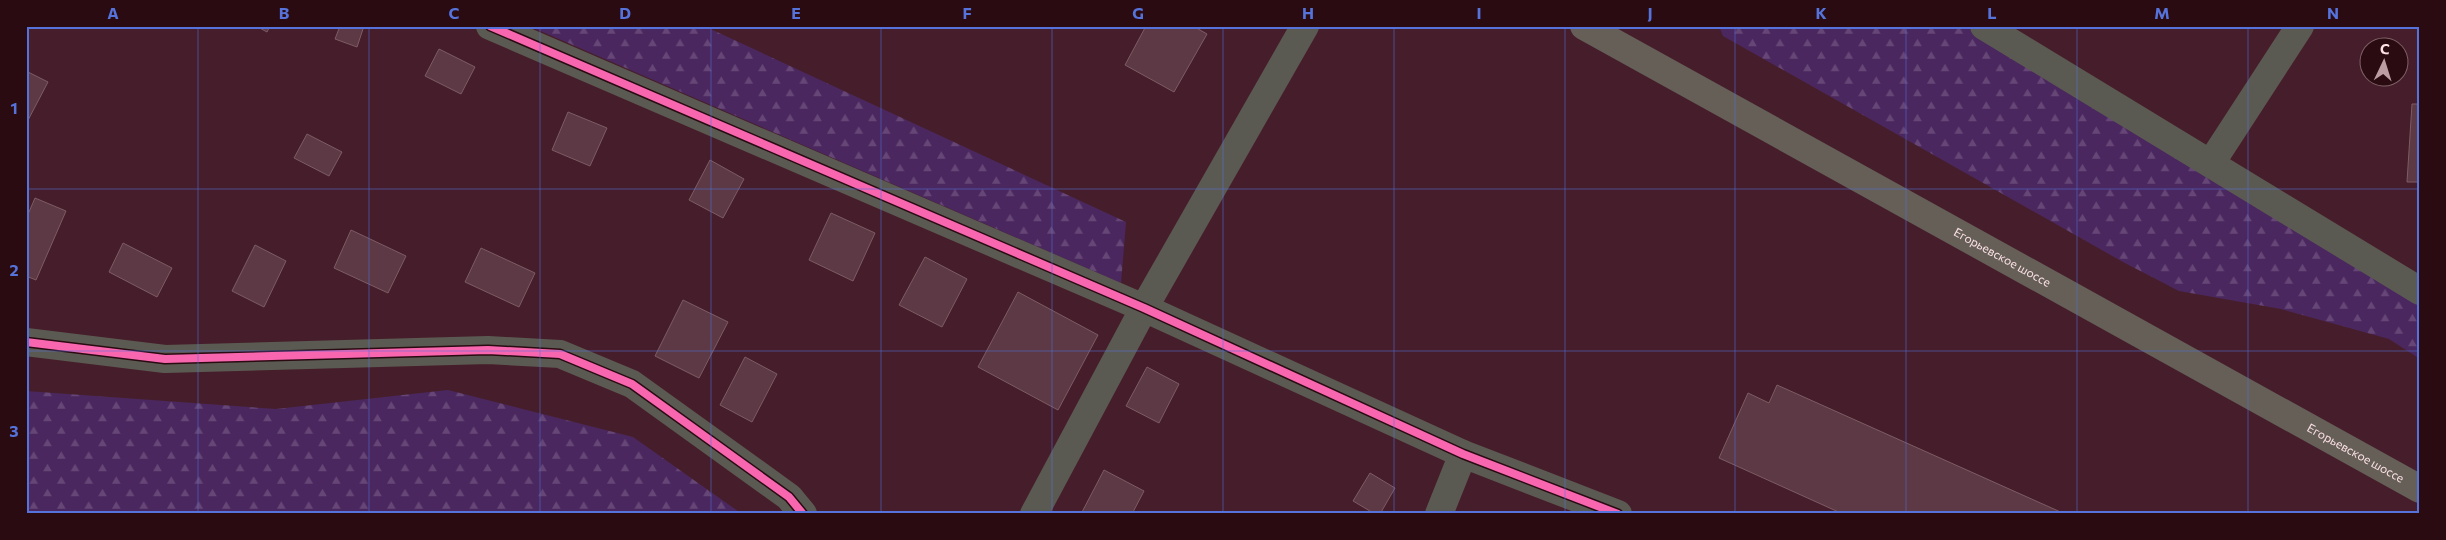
<svg xmlns="http://www.w3.org/2000/svg" width="2446" height="540" viewBox="0 0 2446 540" font-family="Commissioner,sans-serif">
<style>
.forest{fill:url(#forest-firs)}
.building{fill:#5c3944;stroke:#7d5c64}
.lines{fill:none;stroke-linecap:round;stroke-linejoin:round}
.minor{stroke:#5b5a52;stroke-width:28}
.major{stroke:#655f58;stroke-width:28}
.cycleway-casing{stroke:#2a0b12;stroke-width:11}
.cycleway{stroke:#f766af;stroke-width:8}
.grid{fill:none;stroke:#5573db;stroke-width:1;stroke-opacity:0.55}
.labels{text-anchor:middle;stroke-width:4;stroke-linejoin:round;paint-order:stroke}
.street-label{font-size:12px;fill:#fde1e5;stroke:#2a0b12}
.neatline{fill:none;stroke:#5573db;stroke-width:2}
.grid-label{font-size:16px;text-anchor:middle;font-weight:bold;fill:#5573db}
</style>
<defs>
<pattern id="forest-firs" width="22" height="20" patternUnits="userSpaceOnUse" patternTransform="scale(1.25)"><rect width="22" height="20" fill="#4a275f"/><path d="M5 1l3.5 6h-7zM16 11l3.5 6h-7z" fill="#654676"/></pattern>
</defs>
<rect width="100%" height="100%" fill="#461e2b"/>
<g class="forest">
<polygon points="529,26 704,26 1126,222 1121,283"/>
<polygon points="1719,26 1965,26 2420,304 2420,359 2389,339 2281,309 2179,291 2123,262 1723,36"/>
<polygon points="448,390 633,437 742,514 26,514 26,391 276,409"/>
</g>
<g class="building">
<polygon points="256,26 270,26 267,32"/>
<polygon points="340,26 364,26 357,47 335,39"/>
<polygon points="1146,26 1193,26 1207,34 1174,92 1125,65"/>
<polygon points="439,49 475,67 461,94 425,76"/>
<polygon points="26,71 48,82 26,124"/>
<polygon points="2412,104 2420,104 2420,182 2407,182"/>
<polygon points="568,112 607,128 590,166 552,150"/>
<polygon points="307,134 342,152 329,176 294,158"/>
<polygon points="710,160 744,179 723,218 689,200"/>
<polygon points="35,198 66,211 36,280 26,276 26,219"/>
<polygon points="831,213 875,233 853,281 809,260"/>
<polygon points="351,230 406,256 388,293 334,268"/>
<polygon points="123,243 172,268 157,297 109,272"/>
<polygon points="255,245 286,261 264,307 232,291"/>
<polygon points="481,248 535,273 519,307 465,282"/>
<polygon points="925,257 967,279 942,327 899,305"/>
<polygon points="1018,292 1098,335 1058,410 978,367"/>
<polygon points="683,300 728,322 699,378 655,356"/>
<polygon points="745,357 777,374 752,422 720,405"/>
<polygon points="1147,367 1179,384 1159,423 1126,406"/>
<polygon points="1777,385 2065,514 1843,514 1719,458 1748,393 1769,403"/>
<polygon points="1104,470 1144,491 1132,514 1081,514"/>
<polygon points="1370,473 1395,488 1380,514 1375,514 1353,501"/>
</g>
<g class="lines">
<g class="minor">
<polyline points="490,26 1144,308 1463,454 1618,514"/>
<polyline points="1984,26 2420,291"/>
<polyline points="2211,163 2300,26"/>
<polyline points="26,342 165,359 488,350 560,354 632,384 789,497 803,514"/>
<polyline points="1034,514 1144,308 1305,26"/>
<polyline points="1439,514 1463,454"/>
</g>
<path class="major" id="s1" d="M1584,26L2420,489"/>
<defs>
<g id="cycleway">
<polyline points="490,26 1144,308 1463,454 1618,514"/>
<polyline points="26,342 165,359 488,350 560,354 632,384 789,497 803,514"/>
</g>
</defs>
<use href="#cycleway" class="cycleway-casing"/>
<use href="#cycleway" class="cycleway"/>
</g>
<path class="grid" d="M198,26V514M369,26V514M540,26V514M711,26V514M881,26V514M1052,26V514M1223,26V514M1394,26V514M1565,26V514M1735,26V514M1906,26V514M2077,26V514M2248,26V514M26,189H2420M26,351H2420"/>
<g class="labels">
<g class="street-label">
<text dy="4" stroke="none"><textPath href="#s1" startOffset="478">Егорьевское шоссе</textPath></text>
<text dy="4" stroke="none"><textPath href="#s1" startOffset="882">Егорьевское шоссе</textPath></text>
</g>
</g>
<rect width="2446" height="540" fill="none" stroke="#2a0b12" stroke-width="55"/>
<g transform="translate(2384 62) rotate(4)"><circle r="24" fill="#2a0b12" stroke="#7e6166"/>
<path d="M0-4L9 19L0 12L-9 19Z" fill="#bd9da4"/>
<text y="-8" font-size="14" font-weight="bold" text-anchor="middle" fill="#fde1e5">С</text>
</g>
<rect x="28" y="28" width="2390" height="484" class="neatline"/>
<g class="grid-label">
<text x="113" y="19">A</text>
<text x="284" y="19">B</text>
<text x="454" y="19">C</text>
<text x="625" y="19">D</text>
<text x="796" y="19">E</text>
<text x="967" y="19">F</text>
<text x="1138" y="19">G</text>
<text x="1308" y="19">H</text>
<text x="1479" y="19">I</text>
<text x="1650" y="19">J</text>
<text x="1821" y="19">K</text>
<text x="1992" y="19">L</text>
<text x="2162" y="19">M</text>
<text x="2333" y="19">N</text>
<text x="14" y="114">1</text>
<text x="14" y="276">2</text>
<text x="14" y="437">3</text>
</g>
</svg>
